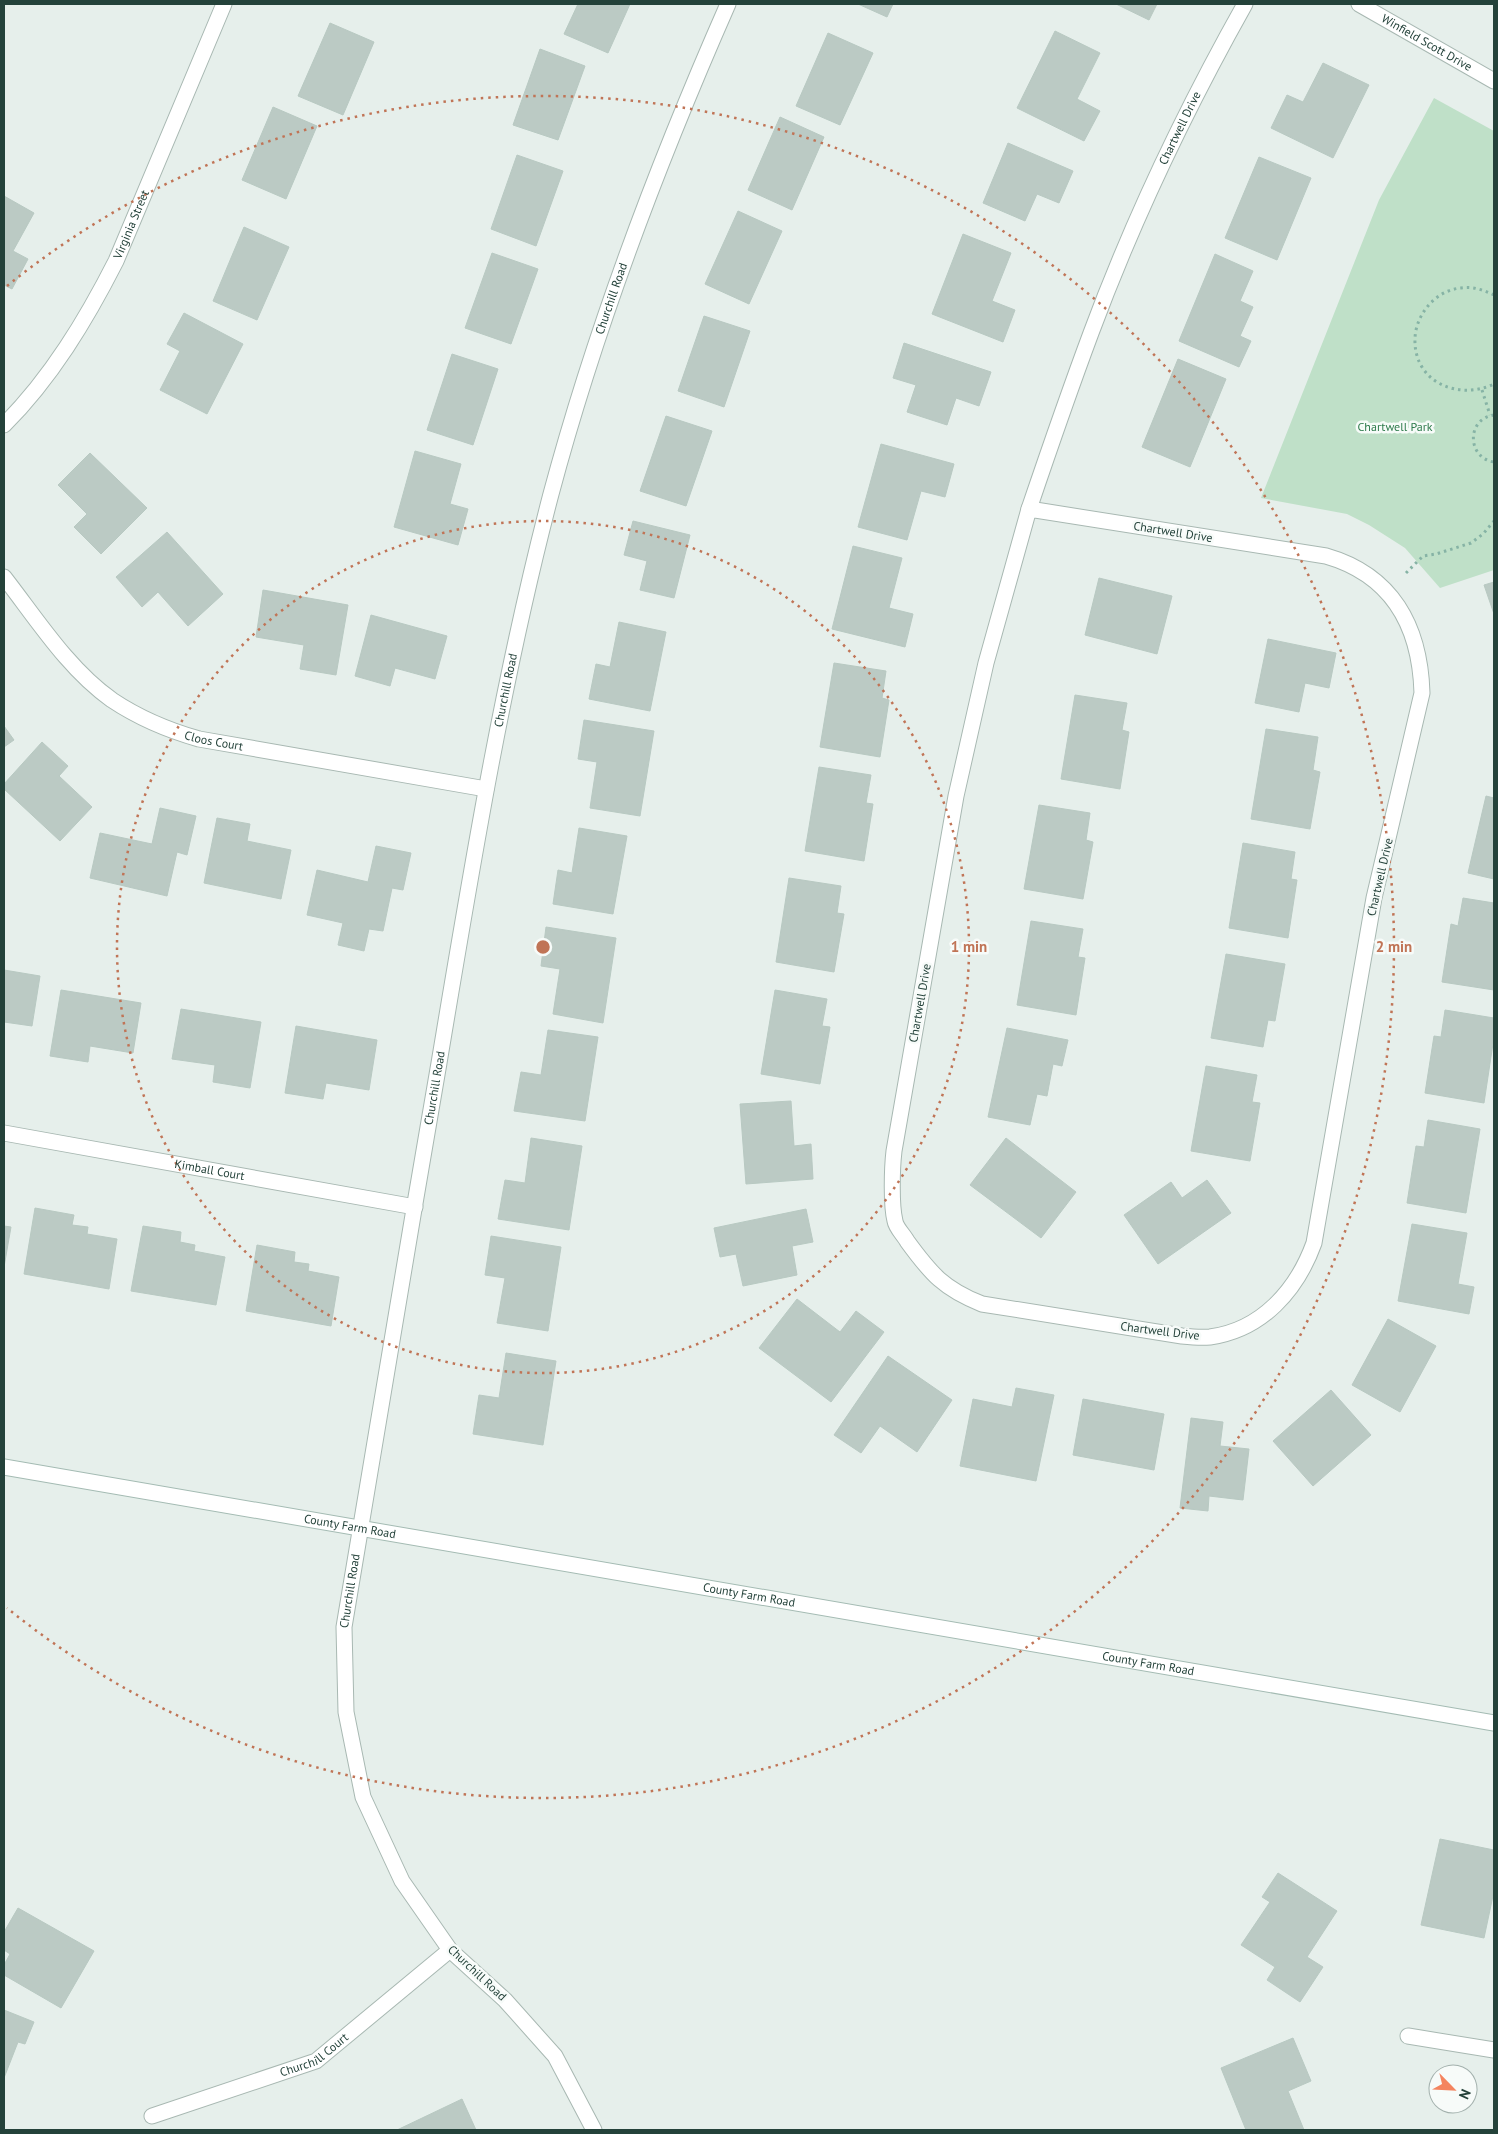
<svg xmlns="http://www.w3.org/2000/svg" width="1498" height="2134" viewBox="0 0 1498 2134" font-family="'PT Sans',sans-serif">
<style>
.green{fill:#bfe0c8}
.building{fill:#bbcac4;stroke:#b8c9c2}
.lines{fill:none;stroke-linecap:round;stroke-linejoin:round}
.minor-casing{stroke:#a8b8b2;stroke-width:17}
.secondary-casing{stroke:#a4bbb3;stroke-width:17}
.path{stroke:#86b3a5;stroke-width:3;stroke-dasharray:2.5 4;stroke-linecap:butt}
.minor{stroke:#fff;stroke-width:15}
.secondary{stroke:#fff;stroke-width:15}
.ring{fill:none;stroke:#c07456;stroke-width:2.5;stroke-dasharray:2.5 5}
.labels{text-anchor:middle;stroke-width:5;stroke-linejoin:round;paint-order:stroke}
.street-label{font-size:12px;fill:#24423a;stroke:#f7fbf9}
.park-label{font-size:12px;fill:#2d7a4b;stroke:#f7fbf9}
.centre{fill:#c07456;stroke:#f7fbf9;stroke-width:2.5}
.ring-label{font-size:15px;text-anchor:middle;font-weight:bold;fill:#c07456;stroke:#f7fbf9;stroke-width:5;stroke-linejoin:round;paint-order:stroke}
</style>
<rect width="100%" height="100%" fill="#e6efeb"/>
<polygon class="green" points="1434,98 1494,131 1494,570 1440,588 1405,548 1369,525 1347,514 1261,498 1379,200"/>
<g class="building">
<polygon points="578,4 630,4 608,53 564,34"/>
<polygon points="858,4 893,4 887,17"/>
<polygon points="1116,4 1157,4 1149,20"/>
<polygon points="330,23 374,42 343,115 298,96"/>
<polygon points="1055,31 1100,53 1077,99 1100,111 1084,141 1017,108"/>
<polygon points="828,33 873,53 840,125 796,106"/>
<polygon points="540,49 585,66 558,140 513,125"/>
<polygon points="1323,63 1369,85 1333,158 1271,128 1287,95 1303,102"/>
<polygon points="273,107 317,126 286,199 242,180"/>
<polygon points="780,117 824,137 792,210 748,190"/>
<polygon points="1008,143 1073,171 1059,203 1037,194 1025,221 983,203"/>
<polygon points="517,155 563,171 536,246 491,229"/>
<polygon points="1259,157 1311,178 1277,260 1225,238"/>
<polygon points="4,196 34,213 13,251 28,259 12,289 4,285"/>
<polygon points="738,211 782,231 749,304 705,284"/>
<polygon points="244,227 289,247 257,320 213,301"/>
<polygon points="963,234 1011,253 992,301 1015,310 1003,342 932,314"/>
<polygon points="492,253 538,269 511,344 465,328"/>
<polygon points="1215,254 1253,271 1240,301 1253,307 1240,336 1251,341 1239,367 1179,341"/>
<polygon points="184,313 243,344 207,414 160,390 180,351 167,344"/>
<polygon points="704,316 750,331 724,407 678,391"/>
<polygon points="904,343 991,372 979,406 956,398 947,425 907,412 916,385 893,378"/>
<polygon points="452,354 498,369 473,445 427,430"/>
<polygon points="1178,359 1226,379 1190,467 1142,447"/>
<polygon points="666,416 712,431 686,506 640,491"/>
<polygon points="881,444 954,464 945,497 921,491 907,540 858,527"/>
<polygon points="415,451 461,464 450,504 468,509 458,545 394,527"/>
<polygon points="90,453 147,508 101,554 74,527 87,514 58,485"/>
<polygon points="633,521 690,535 674,598 640,590 647,561 624,555"/>
<polygon points="167,532 223,594 188,626 158,592 142,607 116,577"/>
<polygon points="853,546 902,558 889,608 913,614 905,647 832,629"/>
<polygon points="1099,578 1172,596 1157,654 1085,635"/>
<polygon points="1494,582 1494,614 1484,585"/>
<polygon points="263,590 348,605 336,675 300,669 304,645 256,637"/>
<polygon points="371,615 447,636 435,679 395,668 390,686 355,676"/>
<polygon points="619,622 666,632 650,711 589,699 596,664 610,667"/>
<polygon points="1268,639 1336,653 1329,688 1305,683 1299,712 1255,703"/>
<polygon points="834,663 886,671 882,698 889,700 880,757 820,747"/>
<polygon points="1075,695 1127,703 1122,730 1129,732 1120,789 1061,779"/>
<polygon points="584,720 654,731 640,816 590,808 597,762 578,759"/>
<polygon points="4,726 14,740 4,747"/>
<polygon points="1266,729 1318,737 1313,770 1320,772 1310,829 1251,819"/>
<polygon points="42,742 68,766 59,776 92,807 60,841 4,789 4,784"/>
<polygon points="819,767 871,775 866,803 873,804 864,861 805,851"/>
<polygon points="1486,796 1494,798 1494,879 1468,873"/>
<polygon points="1039,805 1090,813 1086,840 1093,842 1083,899 1024,889"/>
<polygon points="160,808 196,816 187,855 177,852 167,896 90,878 100,833 152,844"/>
<polygon points="217,818 250,824 247,841 291,850 281,899 204,883"/>
<polygon points="579,828 627,836 613,914 553,904 558,870 572,873"/>
<polygon points="1243,843 1295,852 1291,879 1297,880 1288,938 1229,928"/>
<polygon points="376,846 411,853 403,890 392,888 383,931 369,929 364,951 338,945 343,923 307,915 317,870 368,882"/>
<polygon points="789,878 841,886 837,913 844,914 834,972 776,962"/>
<polygon points="1463,898 1494,903 1494,990 1442,982 1451,924 1458,926"/>
<polygon points="1031,921 1083,929 1078,957 1085,958 1076,1015 1017,1005"/>
<polygon points="546,927 616,938 603,1023 553,1014 560,969 541,966"/>
<polygon points="1226,954 1285,964 1275,1021 1268,1020 1263,1047 1211,1038"/>
<polygon points="4,970 40,976 32,1026 4,1022"/>
<polygon points="61,990 141,1003 133,1053 90,1046 88,1062 50,1056"/>
<polygon points="775,990 827,999 822,1026 830,1027 820,1084 761,1074"/>
<polygon points="181,1009 261,1022 250,1088 213,1082 215,1065 172,1059"/>
<polygon points="1445,1010 1494,1018 1494,1037 1484,1103 1425,1093 1434,1036 1441,1037"/>
<polygon points="296,1026 377,1040 369,1090 326,1083 323,1099 285,1093"/>
<polygon points="1007,1028 1068,1040 1062,1066 1053,1064 1047,1096 1037,1094 1030,1125 988,1117"/>
<polygon points="548,1030 598,1037 585,1121 514,1111 521,1072 541,1075"/>
<polygon points="1206,1066 1257,1075 1252,1102 1260,1103 1250,1161 1191,1151"/>
<polygon points="791,1101 794,1146 811,1144 813,1179 746,1184 740,1104"/>
<polygon points="1428,1120 1480,1129 1466,1213 1407,1203 1416,1146 1424,1147"/>
<polygon points="531,1138 582,1146 569,1230 498,1219 505,1180 525,1183"/>
<polygon points="1006,1138 1076,1192 1041,1238 970,1185"/>
<polygon points="1207,1180 1231,1213 1158,1264 1124,1215 1171,1182 1182,1198"/>
<polygon points="35,1208 74,1215 72,1225 88,1227 87,1234 117,1239 109,1289 24,1274"/>
<polygon points="806,1209 813,1242 792,1246 797,1275 743,1286 736,1254 720,1257 714,1228"/>
<polygon points="1412,1224 1467,1233 1458,1284 1474,1287 1469,1314 1398,1301"/>
<polygon points="4,1226 11,1227 4,1267"/>
<polygon points="143,1226 181,1232 180,1242 195,1245 194,1251 225,1257 216,1305 131,1291"/>
<polygon points="491,1236 561,1247 548,1331 497,1323 505,1278 485,1275"/>
<polygon points="257,1245 295,1252 294,1262 309,1264 308,1271 339,1277 331,1326 246,1311"/>
<polygon points="797,1299 840,1332 856,1311 884,1332 831,1402 759,1348"/>
<polygon points="1388,1319 1436,1346 1400,1412 1352,1385"/>
<polygon points="506,1353 556,1361 543,1445 473,1434 479,1395 499,1398"/>
<polygon points="888,1356 952,1400 917,1452 880,1426 861,1453 834,1435"/>
<polygon points="1016,1388 1054,1395 1036,1481 960,1466 973,1399 1012,1407"/>
<polygon points="1331,1390 1371,1435 1313,1486 1273,1441"/>
<polygon points="1083,1399 1164,1414 1154,1470 1073,1455"/>
<polygon points="1191,1418 1223,1422 1220,1446 1249,1449 1243,1500 1209,1496 1208,1511 1180,1508"/>
<polygon points="1440,1839 1494,1850 1494,1891 1484,1938 1421,1925"/>
<polygon points="1278,1873 1337,1911 1307,1957 1323,1967 1300,2002 1267,1980 1275,1967 1241,1945 1270,1902 1262,1897"/>
<polygon points="18,1908 94,1951 61,2008 4,1975 4,1965 10,1954 4,1950 4,1932"/>
<polygon points="4,2010 34,2022 25,2044 18,2042 4,2078"/>
<polygon points="1293,2038 1311,2081 1288,2091 1304,2130 1246,2130 1221,2068"/>
<polygon points="462,2099 476,2130 397,2130"/>
</g>
<g class="lines">
<defs>
<g id="minor">
<path id="s1" d="M1359,4L1494,81"/>
<path id="s2" d="M4,425C51,378 86,320 116,261L224,4"/>
<path d="M1029,509L1326,556C1392,575 1420,626 1422,693L1374,898L1314,1243C1297,1290 1262,1330 1210,1337C1201,1338 1191,1337 1182,1336L982,1304C944,1289 931,1274 907,1241C904,1235 896,1228 895,1221C891,1205 892,1168 894,1151L956,796L986,663Z"/>
<path id="s3" d="M1029,509C1049,450 1069,392 1091,333C1133,220 1186,109 1245,4"/>
<path id="s4" d="M4,577C36,618 68,669 112,700C139,718 167,730 199,739L486,789"/>
<path id="s5" d="M4,1133L415,1207"/>
<polyline points="1408,2036 1494,2050"/>
<path id="s6" d="M152,2116L316,2061L450,1950"/>
<path id="s7" d="M594,2130L555,2056L505,2000L450,1950L402,1881L363,1797L346,1712L344,1627C374,1439 407,1251 439,1063C471,872 502,681 551,494C596,326 658,163 728,4"/>
</g>
<g id="secondary">
<path id="s8" d="M4,1467L1494,1723"/>
</g>
</defs>
<use href="#minor" class="minor-casing"/>
<use href="#secondary" class="secondary-casing"/>
<g class="path">
<path d="M1494,295C1483,290 1473,286 1461,288C1436,290 1416,314 1415,338C1413,382 1458,401 1494,384"/>
<polyline points="1482,390 1490,415"/>
<path d="M1494,415C1466,419 1467,458 1494,462"/>
<polyline points="1406,573 1423,556 1436,554 1471,543 1483,534 1494,521"/>
</g>
<use href="#minor" class="minor"/>
<use href="#secondary" class="secondary"/>
</g>
<g class="ring">
<circle cx="543" cy="947" r="426"/>
<path d="M7 286A851 851 0 1 1 7 1608"/>
</g>
<g class="labels">
<g class="street-label">
<text dy="4" stroke="none"><textPath href="#s1" startOffset="78">Winfield Scott Drive</textPath></text>
<text dy="4" stroke="none"><textPath href="#s3" startOffset="410">Chartwell Drive</textPath></text>
<text dy="4" stroke="none"><textPath href="#s2" startOffset="239">Virginia Street</textPath></text>
<text dy="4" stroke="none"><textPath href="#s7" startOffset="1938">Churchill Road</textPath></text>
<text transform="translate(1173 532) rotate(9)" y="4">Chartwell Drive</text>
<text dy="4" stroke="none"><textPath href="#s7" startOffset="1532">Churchill Road</textPath></text>
<text dy="4" stroke="none"><textPath href="#s4" startOffset="275">Cloos Court</textPath></text>
<text transform="translate(1380 877) rotate(-77)" y="4">Chartwell Drive</text>
<text transform="translate(920 1003) rotate(-80)" y="4">Chartwell Drive</text>
<text dy="4" stroke="none"><textPath href="#s7" startOffset="1128">Churchill Road</textPath></text>
<text dy="4" stroke="none"><textPath href="#s5" startOffset="209">Kimball Court</textPath></text>
<text transform="translate(1160 1331) rotate(7)" y="4">Chartwell Drive</text>
<text dy="4" stroke="none"><textPath href="#s8" startOffset="351">County Farm Road</textPath></text>
<text dy="4" stroke="none"><textPath href="#s7" startOffset="618">Churchill Road</textPath></text>
<text dy="4" stroke="none"><textPath href="#s8" startOffset="756">County Farm Road</textPath></text>
<text dy="4" stroke="none"><textPath href="#s8" startOffset="1161">County Farm Road</textPath></text>
<text transform="translate(477 1973) rotate(43)" y="4">Churchill Road</text>
<text dy="4" stroke="none"><textPath href="#s6" startOffset="174">Churchill Court</textPath></text>
</g>
<g class="park-label">
<text x="1395" y="431">Chartwell Park</text>
</g>
</g>
<circle cx="543" cy="947" r="8" class="centre"/>
<g class="ring-label">
<text x="969" y="952">1 min</text>
<text x="1394" y="952">2 min</text>
</g>
<rect width="1498" height="2134" fill="none" stroke="#24423a" stroke-width="10"/>
<g transform="translate(1453 2089) rotate(114)"><circle r="24" fill="#f7fbf9" stroke="#a3b1ad"/>
<path d="M0-4L9 19L0 12L-9 19Z" fill="#f4845f"/>
<text y="-8" font-size="14" font-weight="bold" text-anchor="middle" fill="#24423a">N</text>
</g>
</svg>
